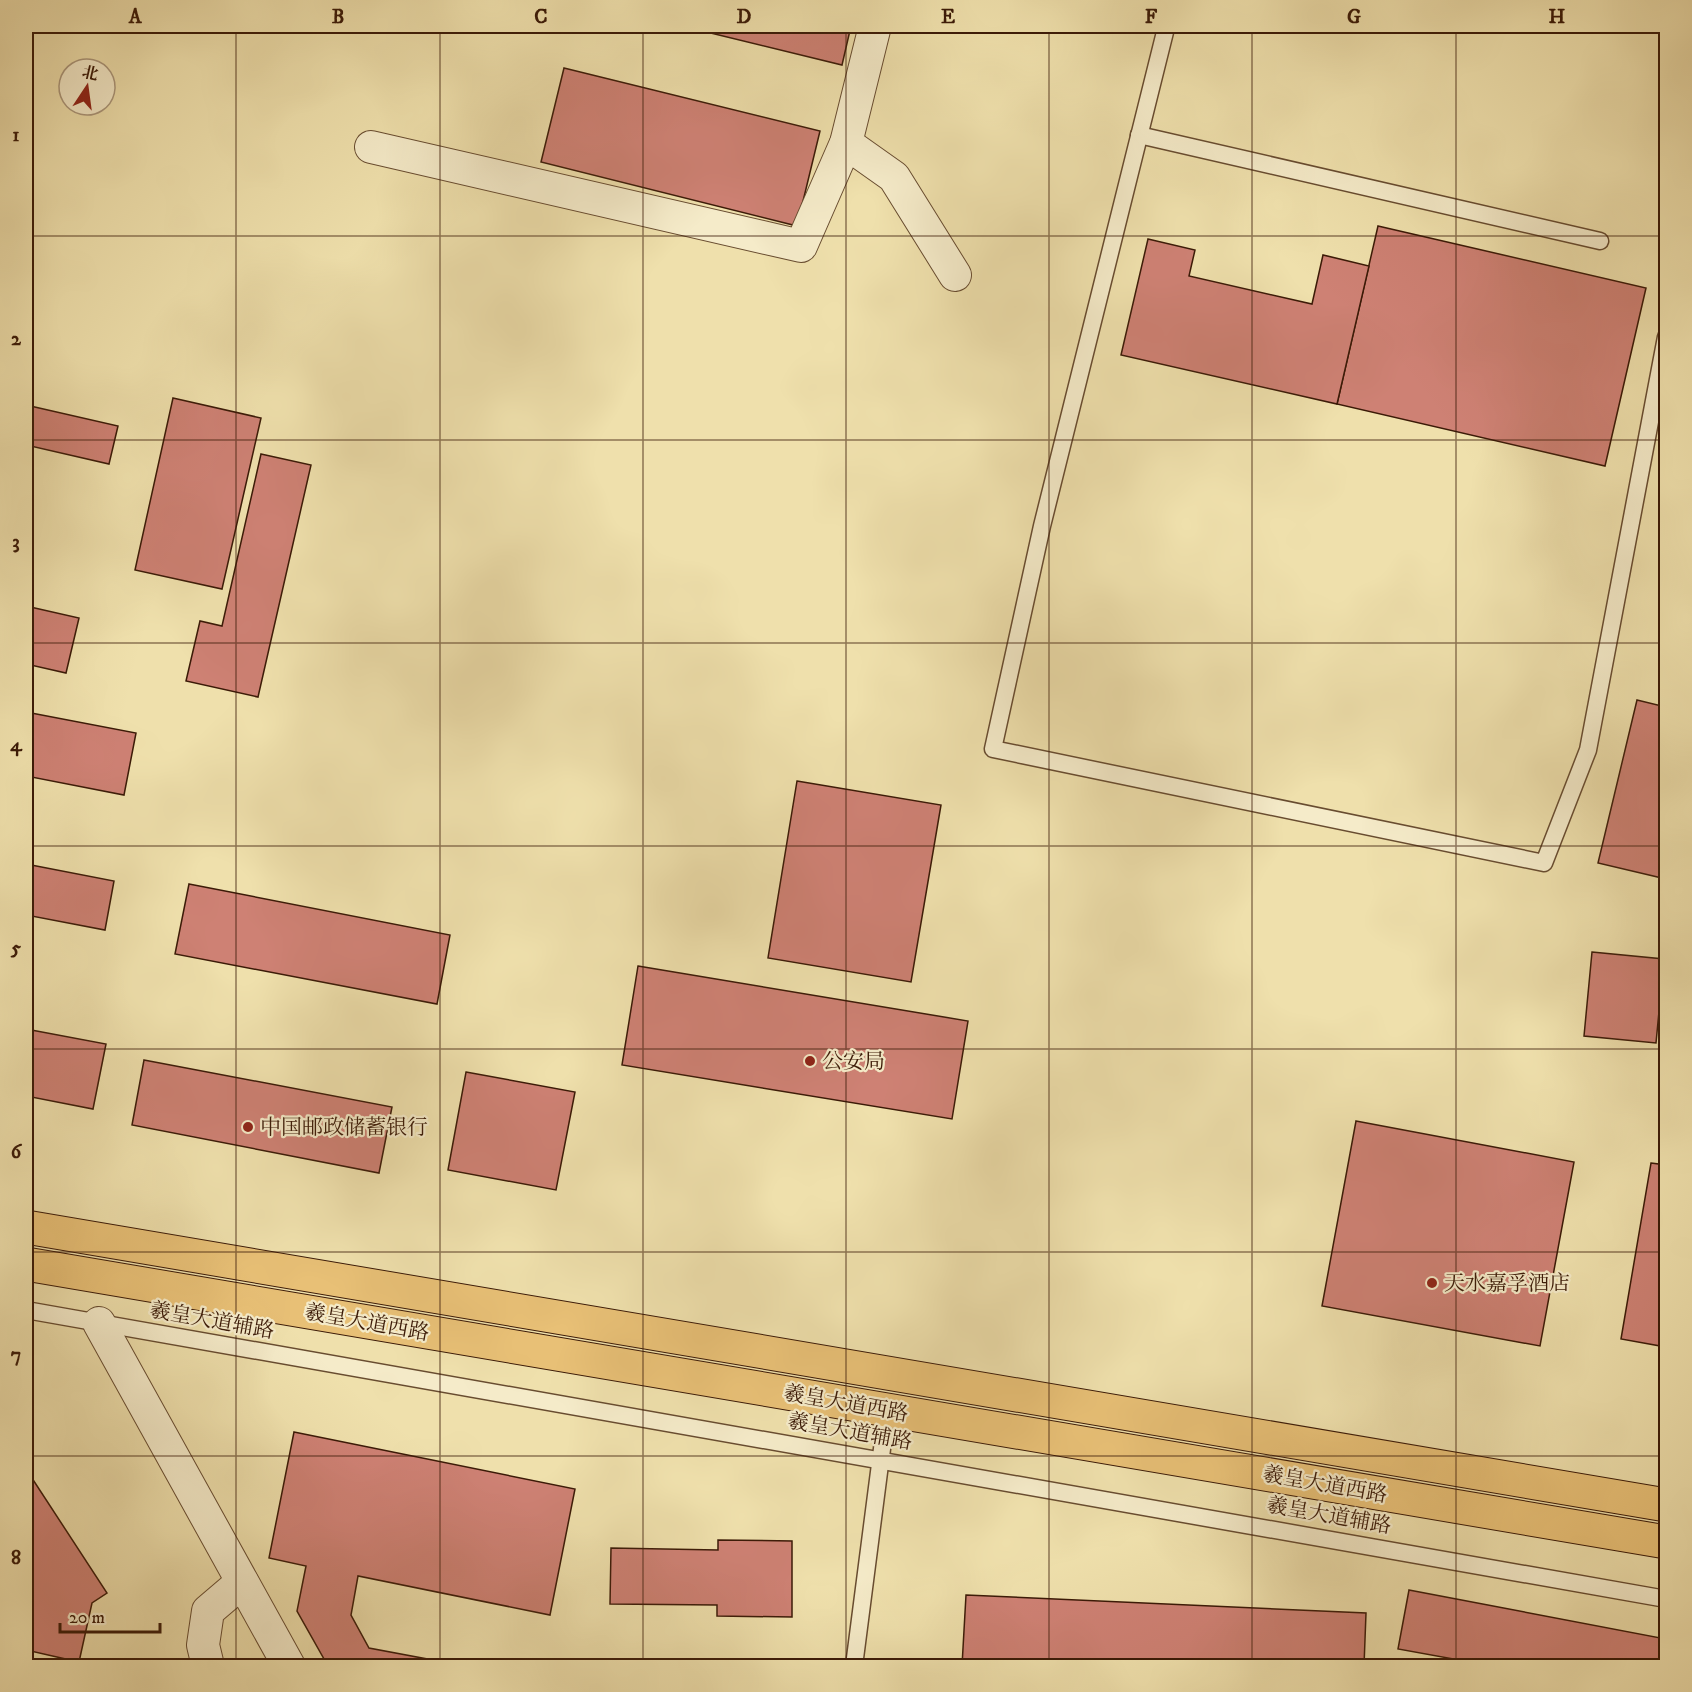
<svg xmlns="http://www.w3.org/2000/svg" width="1692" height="1692" viewBox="0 0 1692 1692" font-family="'IM FELL DW Pica','Noto Serif SC',serif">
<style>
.building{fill:#ce8174;stroke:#3b1a07;stroke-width:1.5}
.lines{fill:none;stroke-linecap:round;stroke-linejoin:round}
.service-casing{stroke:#684c30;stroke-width:19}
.minor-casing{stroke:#684c30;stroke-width:34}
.primary-casing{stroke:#3b1a07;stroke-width:35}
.service{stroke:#f5ebc9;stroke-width:16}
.minor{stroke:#f5ebc9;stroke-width:32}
.primary{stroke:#e8c076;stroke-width:33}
.grid{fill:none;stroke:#3b1a07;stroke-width:1.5;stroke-opacity:0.55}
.poi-dot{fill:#8f2418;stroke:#f5ebc9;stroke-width:2}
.labels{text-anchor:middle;stroke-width:4.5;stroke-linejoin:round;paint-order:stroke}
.poi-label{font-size:21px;fill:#3b1a07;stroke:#f5ebc9;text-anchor:start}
.street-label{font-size:21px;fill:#3b1a07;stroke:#f5ebc9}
.neatline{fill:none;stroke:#3b1a07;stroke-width:2}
.grid-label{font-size:20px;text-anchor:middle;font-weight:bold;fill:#3b1a07}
</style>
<rect width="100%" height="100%" fill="#efe0ac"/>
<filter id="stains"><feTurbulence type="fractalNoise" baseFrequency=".00333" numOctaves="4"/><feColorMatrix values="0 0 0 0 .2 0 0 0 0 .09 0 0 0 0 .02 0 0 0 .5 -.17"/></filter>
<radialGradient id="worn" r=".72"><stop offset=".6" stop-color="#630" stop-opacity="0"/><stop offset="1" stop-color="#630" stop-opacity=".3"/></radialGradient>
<g class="building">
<polygon points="682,26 851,26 842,65"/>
<polygon points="564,68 820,131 797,226 541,162"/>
<polygon points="1378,226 1646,288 1605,466 1337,404"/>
<polygon points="1148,239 1195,250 1189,276 1312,304 1323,255 1369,266 1337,404 1121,355"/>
<polygon points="173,398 261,418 222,589 135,570"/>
<polygon points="26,405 118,426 109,464 26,445"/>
<polygon points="261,454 311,465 258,697 186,681 200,621 222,626"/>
<polygon points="26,606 79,618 66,673 26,664"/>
<polygon points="1637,700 1666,707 1666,879 1598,863"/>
<polygon points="26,712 136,733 124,795 26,776"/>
<polygon points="797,781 941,805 911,982 768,958"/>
<polygon points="26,864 114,881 105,930 26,915"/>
<polygon points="189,884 450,935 437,1004 175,954"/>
<polygon points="1592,952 1664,959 1656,1043 1584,1036"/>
<polygon points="638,966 968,1021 952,1119 622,1065"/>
<polygon points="26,1029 106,1044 93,1109 26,1096"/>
<polygon points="144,1060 392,1107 379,1173 132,1125"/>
<polygon points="466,1072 575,1092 556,1190 448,1170"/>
<polygon points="1356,1121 1574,1162 1540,1346 1322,1306"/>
<polygon points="1651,1163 1666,1165 1666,1347 1621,1339"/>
<polygon points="294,1432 575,1489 550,1615 358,1576 351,1615 369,1648 465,1666 328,1666 297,1611 306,1566 269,1558"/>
<polygon points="26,1469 107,1593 92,1603 79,1662 26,1650"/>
<polygon points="718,1540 792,1541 792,1617 717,1616 717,1605 610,1604 611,1548 718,1550"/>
<polygon points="1409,1590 1666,1639 1666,1666 1492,1666 1398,1649"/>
<polygon points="966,1595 1366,1613 1364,1666 962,1666"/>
</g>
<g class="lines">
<defs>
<g id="service">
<polyline points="1165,32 1042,526 993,749 1544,863 1588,750 1666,337"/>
<polyline points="1139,135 1600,241"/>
<polyline points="26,1310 1666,1599"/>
<polyline points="854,1666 887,1410"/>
</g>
<g id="minor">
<polyline points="846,143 894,177 955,275"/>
<polyline points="371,147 801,246 846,143 875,26"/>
<polyline points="99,1323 289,1666"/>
<polyline points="208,1666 203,1645 208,1611 242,1582"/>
</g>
<g id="primary">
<polyline points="26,1227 1666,1505"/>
<polyline points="26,1264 1666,1542"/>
</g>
</defs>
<use href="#service" class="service-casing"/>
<use href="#minor" class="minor-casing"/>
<use href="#primary" class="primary-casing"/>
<use href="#service" class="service"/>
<use href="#minor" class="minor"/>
<use href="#primary" class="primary"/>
</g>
<path class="grid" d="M236,26V1666M440,26V1666M643,26V1666M846,26V1666M1049,26V1666M1252,26V1666M1456,26V1666M26,236H1666M26,440H1666M26,643H1666M26,846H1666M26,1049H1666M26,1252H1666M26,1456H1666"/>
<g class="poi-dot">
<circle cx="810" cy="1061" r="6"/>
<circle cx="248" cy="1127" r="6"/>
<circle cx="1432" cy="1283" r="6"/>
</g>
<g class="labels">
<g class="poi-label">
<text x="822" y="1068">公安局</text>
<text x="260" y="1134">中国邮政储蓄银行</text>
<text x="1444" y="1290">天水嘉孚酒店</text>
</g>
<g class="street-label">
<text transform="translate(212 1320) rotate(10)" y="7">羲皇大道辅路</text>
<text transform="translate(367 1322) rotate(10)" y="7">羲皇大道西路</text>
<text transform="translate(846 1403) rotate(10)" y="7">羲皇大道西路</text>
<text transform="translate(850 1431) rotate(10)" y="7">羲皇大道辅路</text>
<text transform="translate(1325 1484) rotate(10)" y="7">羲皇大道西路</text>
<text transform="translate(1329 1515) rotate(10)" y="7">羲皇大道辅路</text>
</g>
</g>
<rect width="1692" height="1692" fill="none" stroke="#efe0ac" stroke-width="66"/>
<g transform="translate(87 87) rotate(13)"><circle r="28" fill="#f5ebc9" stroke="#ab977b" stroke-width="1.5"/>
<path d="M0-4.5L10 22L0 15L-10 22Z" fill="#8f2418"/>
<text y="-9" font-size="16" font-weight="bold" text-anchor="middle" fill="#3b1a07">北</text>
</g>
<path d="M60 1623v9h100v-9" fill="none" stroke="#3b1a07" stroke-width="3"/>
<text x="69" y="1623" font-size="18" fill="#3b1a07" stroke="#f5ebc9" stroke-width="4.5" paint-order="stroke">20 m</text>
<rect x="33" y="33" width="1626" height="1626" class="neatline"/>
<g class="grid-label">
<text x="135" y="23">A</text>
<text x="338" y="23">B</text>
<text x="541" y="23">C</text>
<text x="744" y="23">D</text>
<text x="948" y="23">E</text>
<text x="1151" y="23">F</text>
<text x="1354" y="23">G</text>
<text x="1557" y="23">H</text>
<text x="16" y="141">1</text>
<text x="16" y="345">2</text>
<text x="16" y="548">3</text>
<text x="16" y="751">4</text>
<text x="16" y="954">5</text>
<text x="16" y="1158">6</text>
<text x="16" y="1361">7</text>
<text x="16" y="1564">8</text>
</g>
<rect width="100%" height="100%" filter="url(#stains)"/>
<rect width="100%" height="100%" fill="url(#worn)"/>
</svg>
